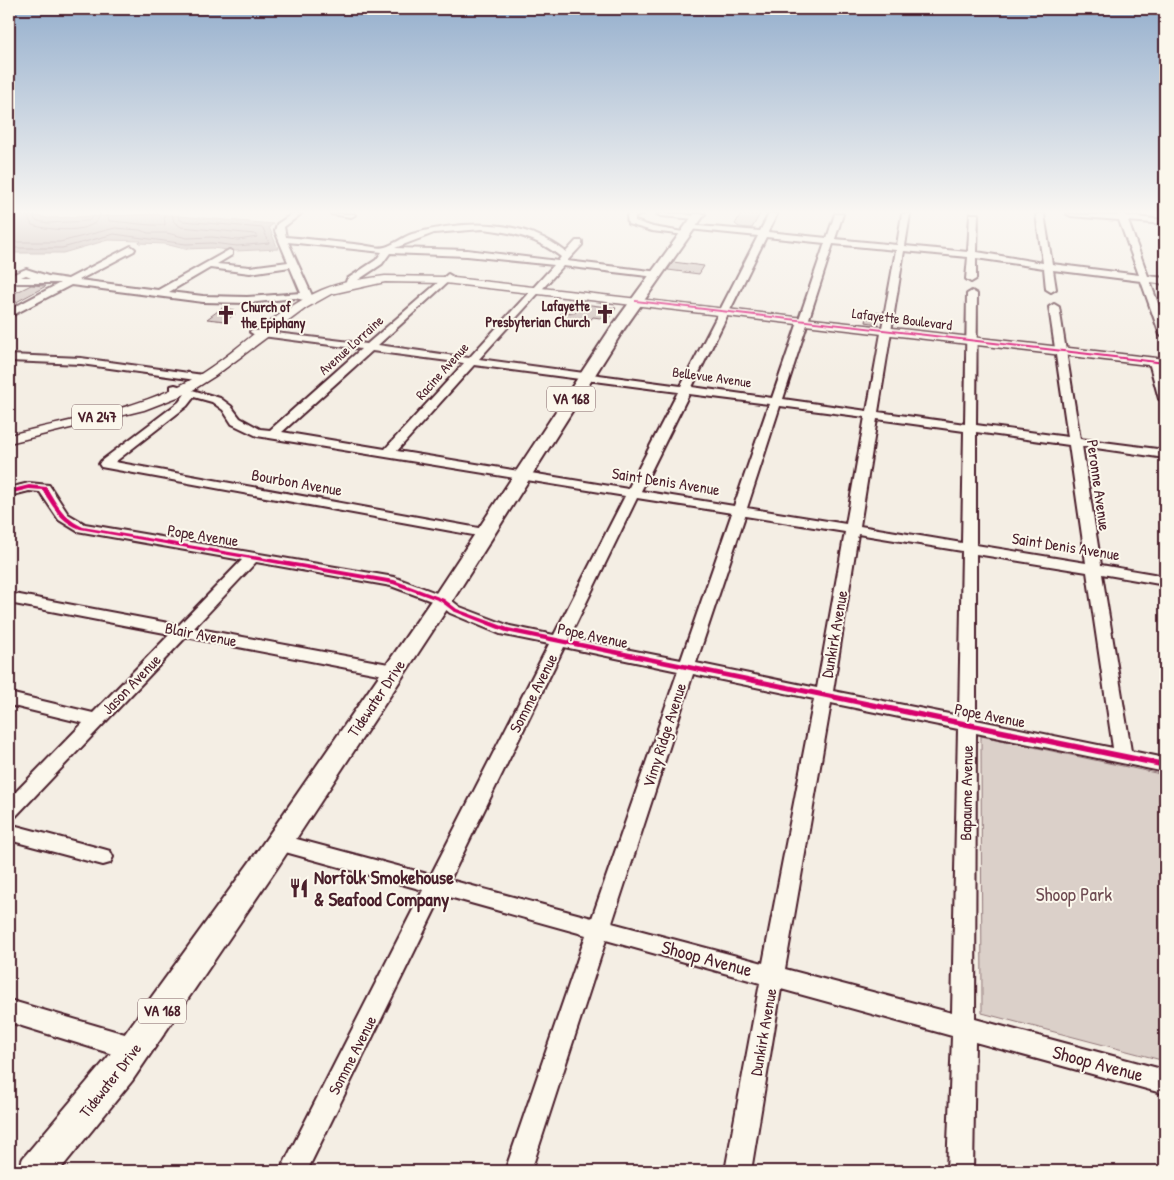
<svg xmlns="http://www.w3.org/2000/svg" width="1174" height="1180" viewBox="0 0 1174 1180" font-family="'Patrick Hand',sans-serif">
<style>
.green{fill:#dbd0c9;stroke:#92787a}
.water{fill:#baa7a5;stroke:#8d7174}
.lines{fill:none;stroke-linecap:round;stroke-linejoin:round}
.shore{stroke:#77555c;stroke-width:1}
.building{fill:#cabbb6;stroke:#4a1f2b}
.minor-casing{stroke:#4a1f2b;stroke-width:4}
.major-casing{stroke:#4a1f2b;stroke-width:3}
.highway-casing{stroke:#4a1f2b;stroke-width:4}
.minor{fill:#fbf7ec;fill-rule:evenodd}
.major{fill:#fbf7ec;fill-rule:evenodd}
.highway{fill:#fbf7ec;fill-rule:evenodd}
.cycleway-casing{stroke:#fbf7ec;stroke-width:3}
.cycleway{fill:#d6006c;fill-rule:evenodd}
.labels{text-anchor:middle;stroke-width:4;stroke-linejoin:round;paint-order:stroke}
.far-poi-label{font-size:14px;font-weight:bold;fill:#4a1f2b;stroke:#fbf7ec;text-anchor:end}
.far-street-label{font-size:14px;fill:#4a1f2b;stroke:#fbf7ec}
.shield{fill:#fbf7ec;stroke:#7f6065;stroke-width:1}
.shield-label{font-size:15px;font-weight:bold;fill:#4a1f2b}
.street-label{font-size:16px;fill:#4a1f2b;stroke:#fbf7ec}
.near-poi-label{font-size:19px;font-weight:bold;fill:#4a1f2b;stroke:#fbf7ec;text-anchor:start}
.near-park-label{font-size:19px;fill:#6e4b52;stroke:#fbf7ec}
.near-street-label{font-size:19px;fill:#4a1f2b;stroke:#fbf7ec}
</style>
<rect width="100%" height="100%" fill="#f4eee4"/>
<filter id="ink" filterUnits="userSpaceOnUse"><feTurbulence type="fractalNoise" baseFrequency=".02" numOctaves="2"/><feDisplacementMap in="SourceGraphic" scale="10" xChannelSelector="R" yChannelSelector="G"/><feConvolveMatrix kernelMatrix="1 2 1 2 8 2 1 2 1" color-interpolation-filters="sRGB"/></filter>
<g filter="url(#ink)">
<polygon class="green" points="981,736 1165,775 1165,1061 982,1013"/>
<polygon class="water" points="9,214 29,214 47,218 155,214 274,224 269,227 278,249 236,251 212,248 185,249 165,244 139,243 141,241 108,240 63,253 9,253"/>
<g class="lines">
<g class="shore">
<path d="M27,214L32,225C47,230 97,236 100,214"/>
<polyline points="33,214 35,220 47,223 89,221 94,214"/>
<path d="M107,214L109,221C128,222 147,226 165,225L164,214"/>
<polyline points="9,242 60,242 115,228 140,230 148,233 167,233 187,238 212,237 238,240 257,237 255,234 181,227 174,222 172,214"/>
<polyline points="9,248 62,248 114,234 186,244 212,243 237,246 269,243 263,228 183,221 179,219 178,214"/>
</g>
</g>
<g class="building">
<polygon points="741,214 760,214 752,228 749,228 739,227 735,224"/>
<polygon points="673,262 704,266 699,274 668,270"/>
<polygon points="31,285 46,286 9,306 9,294 13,294"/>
<polygon points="583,304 616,308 608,319 593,317 588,323 557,319 562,312 575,313"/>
<polygon points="222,308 235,310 230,313 235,314 225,321 207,319"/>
<polygon points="868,312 880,313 878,324 866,322"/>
</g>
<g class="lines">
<defs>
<g id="minor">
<path d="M292,214H301L284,227L286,237C311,239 336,242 362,245C368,246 379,249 385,247C393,245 403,237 412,234C463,220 523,218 566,252L576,241H582V245L567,261L659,272V276L656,277L563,266L479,359L681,386L758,236L689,229H686V225L760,231L769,214H777L768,232L827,238L835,214H843L835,239L897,245L902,214H910L905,246L968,252L970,214H978L977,252L1043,263L1036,214H1044L1052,264L1139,275L1119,220L1071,216L1067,214L1118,216L1117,214H1125L1126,216L1165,220V224L1128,221L1148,276L1165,278V284L1150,282L1165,322V338L1160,335L1141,281L1053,270L1056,289L1051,292L1046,289L1044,268L976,258V279L971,282L966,279L968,257L904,251L878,412L965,424L967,294L972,291L977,294L976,425L1068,437L1049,307L1054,304L1059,307L1080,439L1165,450V458L1082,446L1101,565L1165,576V585L1102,574L1131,751L1165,758V772L976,733L975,1019L1165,1070V1094L975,1042L973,1171H947L952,1036L781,989L751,1171H725L760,983L606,940L531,1171H505L586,935L442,895L307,1171H280L423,890L278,850L271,848L268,842L271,836L278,834L431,875L549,644L500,634L450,613L437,603L391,586L256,562L194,628L394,665L400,667L402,671L400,675L394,677L186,637L16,816L9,819V799L83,723L9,705V693L93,713L170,634L9,603V593L179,625L242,560L77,531L59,520L40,492L29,491L9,496V488L29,483L49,485L68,514L85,524L394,577L447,597L460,607L510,626L554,635L625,496L257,436L232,424L223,410L212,402L194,397L187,406L115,462L484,529L491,533L484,537L101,467L99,464L101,461L179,402L185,394L171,390V386L175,385L220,398L231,406L240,418L260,429L270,430L361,349L255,335L250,332L251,330L367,344L448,274L453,277L451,279L378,345L469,358L554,265L467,256L390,253L382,264L355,282L353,287L350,288L345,285L347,279L376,260L382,252L288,242L314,300L312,302L295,298L247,303L203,302L71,285L9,317V310L60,283H17L9,280V276L26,269L48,276L68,279L131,246L135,249L134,251L79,280L158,290L229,250L232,251V255L217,264L250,267L288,262L275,231L277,224ZM482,229C513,232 537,238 561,257L558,261L467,250L395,248L434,233ZM766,237L825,243L772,398L692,387ZM833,244L896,250L867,411L783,399ZM290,267L301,293L247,297L203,296L169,292L210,268L250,273ZM26,275L31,277H21ZM372,351L464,363L385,449L282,432ZM474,365L678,392L628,489L397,451ZM689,394L769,404L734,506L641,491ZM780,406L865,417L846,524L747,508ZM877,419L964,431L962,543L860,526ZM976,432L1069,445L1086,563L976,545ZM637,498L732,513L681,660L569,638ZM745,516L845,532L817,688L696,663ZM858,534L962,551L959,716L833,691ZM976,554L1087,572L1113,748L976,720ZM564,647L678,671L592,918L450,880ZM693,674L814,699L763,963L612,923ZM831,703L958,729L952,1013L785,969Z"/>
<polygon points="331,214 354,214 355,215 351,217"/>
<polygon points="631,214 643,214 635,217 635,221 653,227 689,233 685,235 652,231 628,224 627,216"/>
<polygon points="657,214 684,214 700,217 696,219 661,216"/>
<polygon points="9,355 81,358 203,375 208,378 203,381 81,364 9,361"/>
<polygon points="1154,359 1159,362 1165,381 1165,402 1159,399 1149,362"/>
<polygon points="9,824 103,849 110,851 113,857 110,863 103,865 9,840"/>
<polygon points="9,1000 135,1037 143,1041 147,1049 143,1057 135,1061 9,1022"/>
</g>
<path id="major" d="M385,276L445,277L1165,359V367L445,283L385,282L331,294L306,308L215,376L188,393L144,410L9,443V435C65,421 125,412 177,387C230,363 268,313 322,290C342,281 364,279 385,276Z"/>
<polygon id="highway" points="694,214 705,214 624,329 453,600 277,868 132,1081 59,1171 18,1171 23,1158 108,1057 257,852 434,596 610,329"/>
</defs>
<use href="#minor" class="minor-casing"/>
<use href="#major" class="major-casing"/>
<use href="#highway" class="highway-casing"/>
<use href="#minor" class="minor"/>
<use href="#major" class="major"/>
<use href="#highway" class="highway"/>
<defs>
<g id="cycleway">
<polygon points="635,300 1165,362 1165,364 636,302 635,302"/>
<path d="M29,485L46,487C57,504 63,518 83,527L394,580L444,599L457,609L508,628L1165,762V768L506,632L453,611L440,601L393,584L80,529C59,521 54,507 42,490L29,489L9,494V490Z"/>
</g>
</defs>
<use href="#cycleway" class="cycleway-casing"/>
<use href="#cycleway" class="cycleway"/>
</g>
</g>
<linearGradient id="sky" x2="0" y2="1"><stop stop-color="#95afcd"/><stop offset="0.56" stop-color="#faf7f3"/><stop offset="1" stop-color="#faf7f3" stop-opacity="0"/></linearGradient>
<rect width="1174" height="379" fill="url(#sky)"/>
<defs>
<symbol id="church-bare" viewBox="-9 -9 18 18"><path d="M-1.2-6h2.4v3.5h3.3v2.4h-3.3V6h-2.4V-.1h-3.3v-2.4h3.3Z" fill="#4a1f2b" stroke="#fbf7ec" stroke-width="2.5" paint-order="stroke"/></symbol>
<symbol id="restaurant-bare" viewBox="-9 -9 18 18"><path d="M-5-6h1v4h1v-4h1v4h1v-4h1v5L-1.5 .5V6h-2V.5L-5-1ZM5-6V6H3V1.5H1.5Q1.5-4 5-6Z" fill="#4a1f2b" stroke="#fbf7ec" stroke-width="2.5" paint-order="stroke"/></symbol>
</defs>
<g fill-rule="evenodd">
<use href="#church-bare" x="591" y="300" width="28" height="28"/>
<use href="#church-bare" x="212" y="301" width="28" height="28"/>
<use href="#restaurant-bare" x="285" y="874" width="28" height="28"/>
</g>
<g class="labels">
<g class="far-poi-label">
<text x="590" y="311">Lafayette<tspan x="590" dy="16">Presbyterian Church</tspan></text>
<text x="241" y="312" text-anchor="start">Church of<tspan x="241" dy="16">the Epiphany</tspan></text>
</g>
<g class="far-street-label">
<text transform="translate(902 319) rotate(7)" y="5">Lafayette Boulevard</text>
<text transform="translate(351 345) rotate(-42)" y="5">Avenue Lorraine</text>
<text transform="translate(442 371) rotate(-48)" y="5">Racine Avenue</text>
<text transform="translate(712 377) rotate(8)" y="5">Bellevue Avenue</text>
</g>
<g class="shield">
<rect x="547" y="386.5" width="48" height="25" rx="4"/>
<rect x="72" y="404.5" width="50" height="25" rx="4"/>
<rect x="138" y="998.5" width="48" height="25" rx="4"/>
</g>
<g class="shield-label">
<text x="571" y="404">VA 168</text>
<text x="97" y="422">VA 247</text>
<text x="162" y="1016">VA 168</text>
</g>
<g class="street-label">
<text transform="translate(666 481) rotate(9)" y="6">Saint Denis Avenue</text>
<text transform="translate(297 482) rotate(10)" y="6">Bourbon Avenue</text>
<text transform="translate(1099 485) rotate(82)" y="6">Peronne Avenue</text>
<text transform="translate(203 535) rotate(9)" y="6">Pope Avenue</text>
<text transform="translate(1066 546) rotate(9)" y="6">Saint Denis Avenue</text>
<text transform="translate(201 634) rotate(11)" y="6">Blair Avenue</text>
<text transform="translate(834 634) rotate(-80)" y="6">Dunkirk Avenue</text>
<text transform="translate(593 635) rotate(12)" y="6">Pope Avenue</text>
<text transform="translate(131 684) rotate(-46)" y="6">Jason Avenue</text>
<text transform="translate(533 693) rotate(-63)" y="6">Somme Avenue</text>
<text transform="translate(376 698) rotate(-56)" y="6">Tidewater Drive</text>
<text transform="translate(990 715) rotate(11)" y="6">Pope Avenue</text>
<text transform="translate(664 735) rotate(-72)" y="6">Vimy Ridge Avenue</text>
<text transform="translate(966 793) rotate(-89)" y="6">Bapaume Avenue</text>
<text transform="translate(763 1032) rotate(-80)" y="6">Dunkirk Avenue</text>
<text transform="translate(352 1055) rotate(-63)" y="6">Somme Avenue</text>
<text transform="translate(110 1080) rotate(-52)" y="6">Tidewater Drive</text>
</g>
<g class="near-poi-label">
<text x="314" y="884">Norfolk Smokehouse<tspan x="314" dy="22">&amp; Seafood Company</tspan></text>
</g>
<g class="near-park-label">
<text x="1074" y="901">Shoop Park</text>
</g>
<g class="near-street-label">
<text transform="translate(707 958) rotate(15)" y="7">Shoop Avenue</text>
<text transform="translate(1098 1063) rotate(15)" y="7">Shoop Avenue</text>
</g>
</g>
<rect width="1174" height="1180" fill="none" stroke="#fbf7ec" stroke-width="30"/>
<rect x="15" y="15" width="1144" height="1150" fill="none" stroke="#4a1f2b" stroke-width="2" filter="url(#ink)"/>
</svg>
